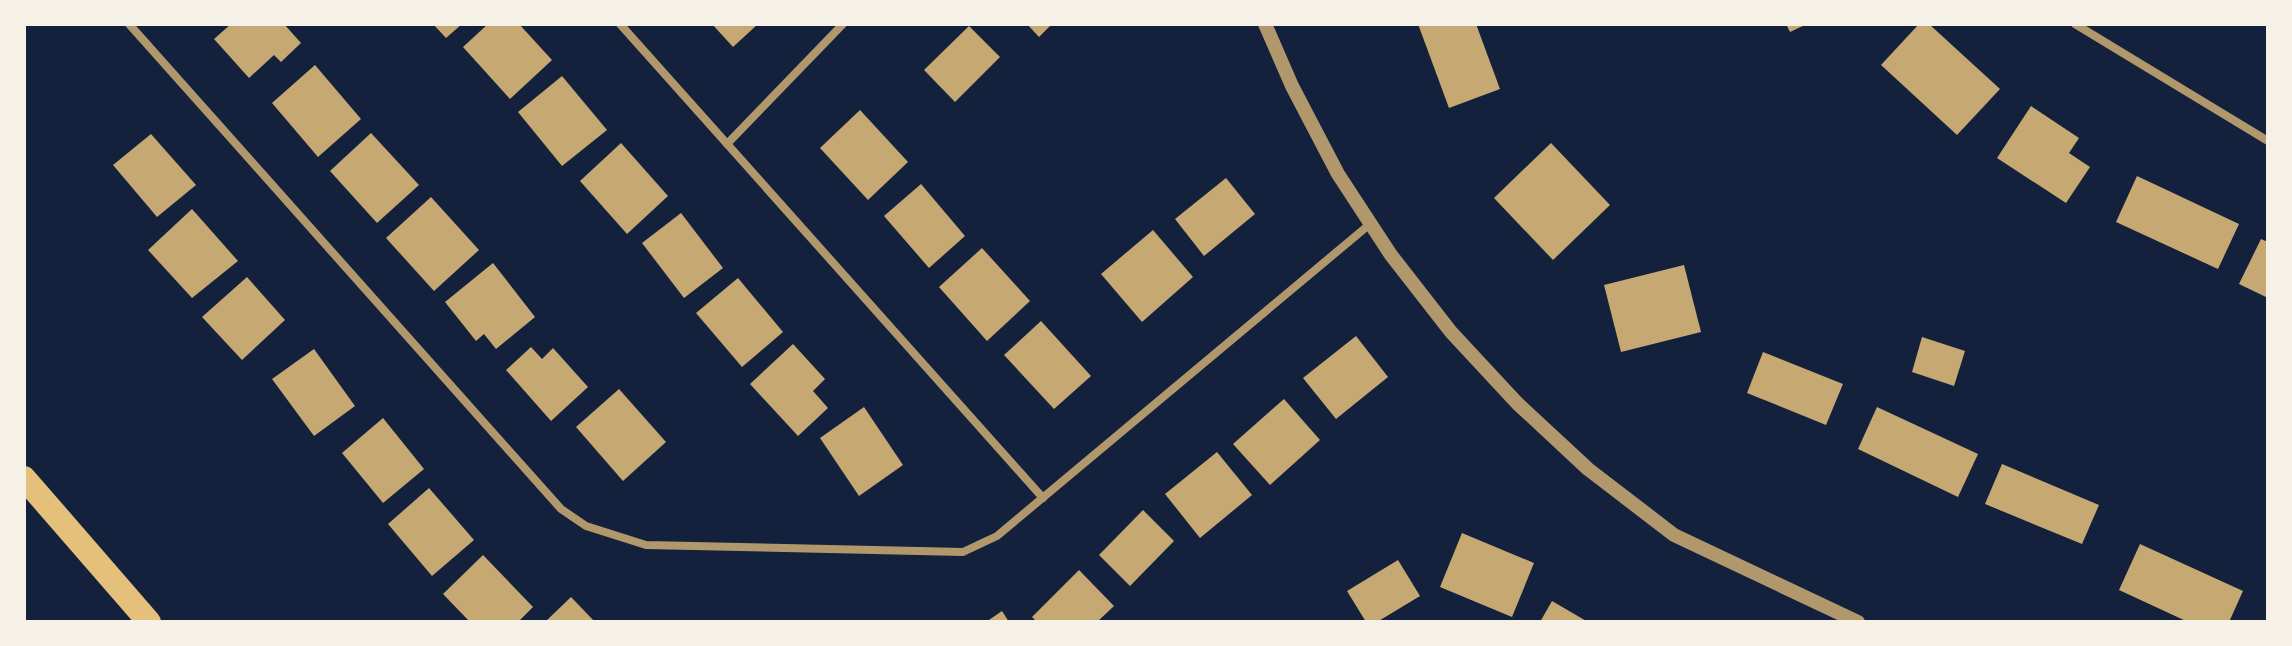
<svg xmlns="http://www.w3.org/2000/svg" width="2292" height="646" viewBox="0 0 2292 646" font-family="'PT Sans',sans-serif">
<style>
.building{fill:#c6a872}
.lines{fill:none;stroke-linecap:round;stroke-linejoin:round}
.minor{stroke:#b1986c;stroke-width:8}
.tertiary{stroke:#b1986c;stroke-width:14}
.motorway{stroke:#e5c07b;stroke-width:24}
</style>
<rect width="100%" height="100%" fill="#14213d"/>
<g class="building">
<polygon points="231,24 284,24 301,43 281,62 274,55 249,78 214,39"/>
<polygon points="433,24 462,24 446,38"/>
<polygon points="488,24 519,24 552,60 510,99 463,47"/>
<polygon points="712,24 758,24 733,47"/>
<polygon points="1027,24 1052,24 1039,37"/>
<polygon points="1418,24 1476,24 1500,89 1449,108"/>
<polygon points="1786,24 1807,24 1790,32"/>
<polygon points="1919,24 1929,24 2000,89 1957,135 1881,65"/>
<polygon points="969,26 1000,57 955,102 924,70"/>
<polygon points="315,65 361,119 318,157 272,103"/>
<polygon points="562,76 607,130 562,166 518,112"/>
<polygon points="2031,106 2079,138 2069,153 2090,167 2066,203 1997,158"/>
<polygon points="860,110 908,162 868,200 820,148"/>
<polygon points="371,133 419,185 377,223 330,171"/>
<polygon points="151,134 196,185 157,217 113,165"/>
<polygon points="621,143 668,196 627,234 580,181"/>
<polygon points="1551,143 1610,205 1553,260 1494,198"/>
<polygon points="2137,176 2239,224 2218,269 2116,222"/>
<polygon points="1226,178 1255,214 1204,256 1175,219"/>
<polygon points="921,184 965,236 929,268 884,216"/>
<polygon points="431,197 479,250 434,291 386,238"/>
<polygon points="192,209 238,261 192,298 148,250"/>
<polygon points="681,213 723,268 684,298 642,243"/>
<polygon points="1153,230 1193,277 1142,322 1101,274"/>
<polygon points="2261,239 2268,242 2268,298 2239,284"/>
<polygon points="982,248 1030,301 987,341 939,287"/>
<polygon points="493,263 535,317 496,349 484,334 476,341 445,302"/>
<polygon points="1684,265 1701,332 1621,352 1604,285"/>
<polygon points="247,277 285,320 242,360 202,317"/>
<polygon points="738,278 783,332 742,367 696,313"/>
<polygon points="1041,321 1091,376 1054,409 1004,355"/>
<polygon points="1356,336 1388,377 1336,419 1303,378"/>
<polygon points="1922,337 1965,351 1954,386 1912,372"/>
<polygon points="793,344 825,379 813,391 828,408 798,436 750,384"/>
<polygon points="531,347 542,359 553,348 588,387 551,421 506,370"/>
<polygon points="314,349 355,406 314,436 272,379"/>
<polygon points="1763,352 1843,384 1826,425 1747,393"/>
<polygon points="619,389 666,442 623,481 576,427"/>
<polygon points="1284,399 1320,440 1270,485 1233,444"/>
<polygon points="864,407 903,465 859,496 820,438"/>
<polygon points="1877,407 1978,454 1958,497 1858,449"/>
<polygon points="383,418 424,469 383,503 342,453"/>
<polygon points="1217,452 1252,495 1200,538 1165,494"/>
<polygon points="2002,464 2099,505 2082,544 1985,504"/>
<polygon points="429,488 474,540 432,576 388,524"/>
<polygon points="1143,510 1174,541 1130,586 1099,555"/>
<polygon points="1462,533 1534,563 1512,617 1440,587"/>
<polygon points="2140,544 2243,591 2229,622 2188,622 2119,590"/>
<polygon points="483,555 533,607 518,622 470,622 443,594"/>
<polygon points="1398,560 1420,596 1377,622 1366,622 1347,591"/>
<polygon points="1079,570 1114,606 1097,622 1037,622 1032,617"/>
<polygon points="571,597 595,622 545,622"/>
<polygon points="1552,601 1588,622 1540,622"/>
<polygon points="1002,611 1009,622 986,622"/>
</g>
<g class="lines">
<g class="minor">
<polyline points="129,24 561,509 586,526 646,545 963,552 997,536 1370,224"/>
<polyline points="620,24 1043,498"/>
<polyline points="2075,24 2268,141"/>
<polyline points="727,144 843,24"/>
</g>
<polyline class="tertiary" points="1265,24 1292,86 1338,174 1391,255 1451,332 1517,403 1588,469 1674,535 1858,622"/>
<polyline class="motorway" points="24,478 149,622"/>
</g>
<rect width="2292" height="646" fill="none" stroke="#f6f1e7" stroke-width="52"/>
</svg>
